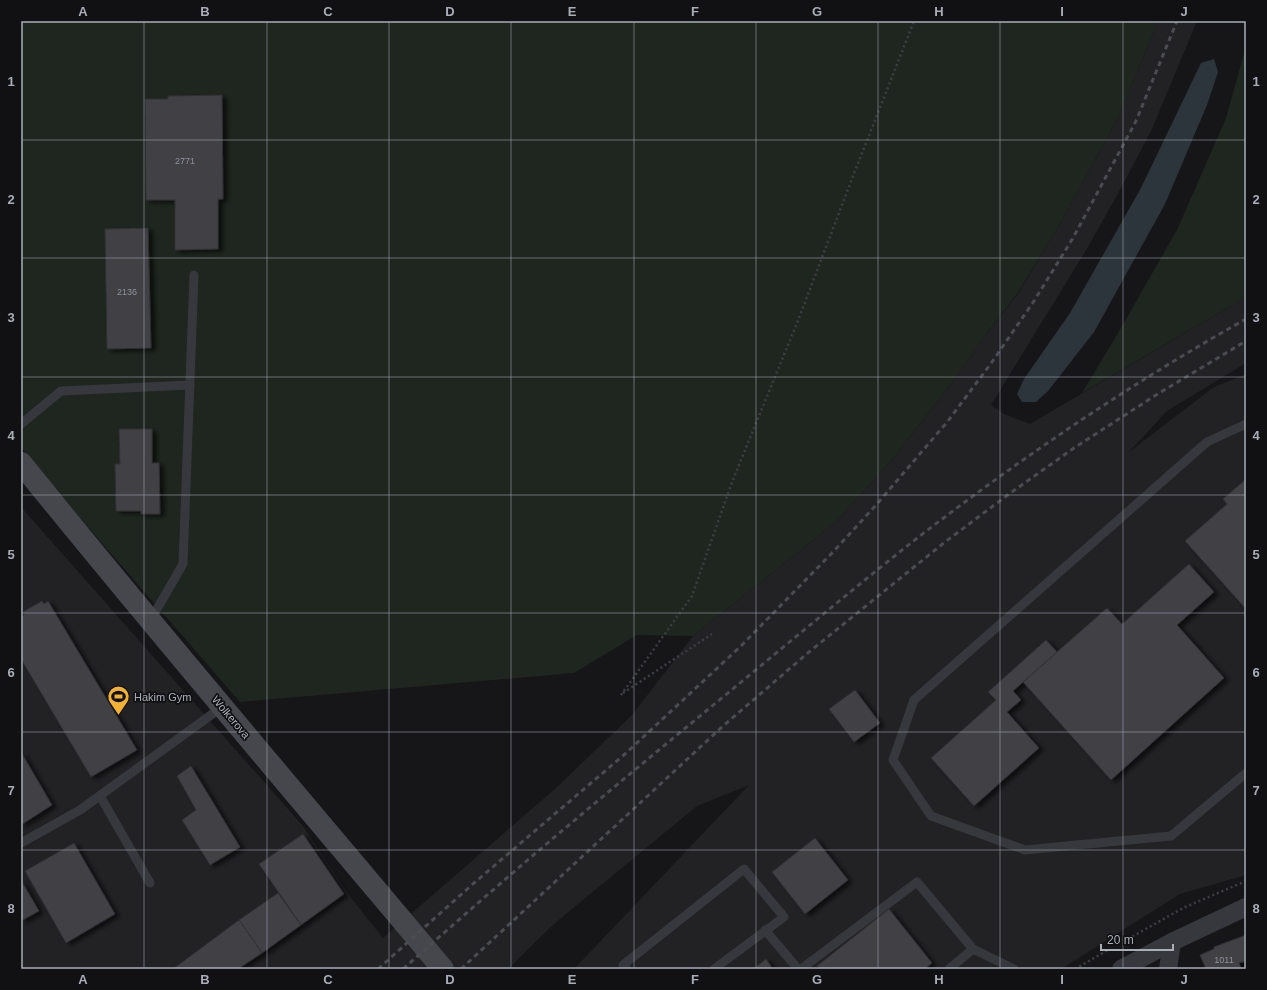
<svg xmlns="http://www.w3.org/2000/svg" width="1267" height="990" viewBox="0 0 1267 990" font-family="Arial,sans-serif">
<style>
.built{fill:#222225}
.green{fill:#1e261f}
.water{fill:#2c353c}
.building{fill:#404145;stroke:#303034;filter:url(#shadow)}
.lines{fill:none;stroke-linecap:round;stroke-linejoin:round}
.path{stroke:#3d3f44;stroke-width:2.5;stroke-dasharray:2 3;stroke-linecap:butt}
.service{stroke:#37383d;stroke-width:9}
.minor{stroke:#37383d;stroke-width:18}
.secondary{stroke:#45474d;stroke-width:22}
.rail{stroke:#4a4c52;stroke-width:3;stroke-dasharray:5 4;stroke-linecap:butt}
.grid{fill:none;stroke:#a8adb8;stroke-width:1;stroke-opacity:0.55}
.labels{text-anchor:middle;stroke-width:3.5;stroke-linejoin:round;paint-order:stroke}
.number-label{font-size:9px;fill:#8e929b}
.poi-label{font-size:11px;fill:#a8adb8;stroke:#111113;text-anchor:start}
.street-label{font-size:11px;fill:#a8adb8;stroke:#111113}
.neatline{fill:none;stroke:#a8adb8;stroke-width:1.5}
.grid-label{font-size:13px;text-anchor:middle;font-weight:bold;fill:#a8adb8}
</style>
<defs>
<filter id="shadow"><feDropShadow dx="4.5" dy="2.5" stdDeviation="2" flood-color="#0009"/></filter>
</defs>
<rect width="100%" height="100%" fill="#161618"/>
<polygon class="built" points="1158,21 1197,21 1152,129 1121,188 1088,247 991,405 1004,414 1030,424 1246,297 1246,363 1167,411 1129,452 1214,387 1246,374 1246,875 1180,894 1061,969 574,969 749,785 697,806 555,923 508,969 21,969 21,507 303,826 352,899 383,938 556,788 632,715 693,636 836,522 891,461 954,380 987,333 1019,292 1057,229 1120,114"/>
<g class="green">
<polygon points="21,21 1158,21 1120,114 1057,229 1019,291 987,333 954,380 891,461 836,522 693,636 637,635 574,673 240,702 54,488 21,447"/>
<polygon points="1246,46 1246,297 1082,393 1114,340 1177,230 1226,118"/>
</g>
<polygon class="water" points="1214,59 1218,72 1207,105 1165,204 1094,332 1048,391 1036,402 1022,402 1017,394 1024,379 1070,313 1141,188 1201,63"/>
<g class="building">
<polygon points="222,95 223,199 218,199 218,249 175,250 175,200 146,200 145,99 168,99 168,96"/>
<polygon points="148,228 151,348 107,349 105,229"/>
<polygon points="119,429 152,429 152,463 159,463 160,514 141,514 141,511 116,511 115,464 120,464"/>
<polygon points="1246,479 1246,609 1185,541 1227,504 1223,499"/>
<polygon points="1189,564 1214,592 1177,625 1224,678 1111,780 1023,682 1107,608 1122,624"/>
<polygon points="42,601 44,604 48,601 137,750 91,777 21,659 21,617 24,615 23,612"/>
<polygon points="1046,640 1057,652 1013,691 1021,700 1007,712 1039,748 974,806 931,758 996,700 988,692"/>
<polygon points="855,690 880,723 854,742 829,709"/>
<polygon points="21,752 52,805 21,825"/>
<polygon points="191,766 240,847 210,865 182,820 196,810 177,776"/>
<polygon points="303,834 344,894 301,925 259,864"/>
<polygon points="815,838 848,880 805,914 772,872"/>
<polygon points="74,843 115,914 66,943 25,871"/>
<polygon points="21,880 39,911 21,921"/>
<polygon points="278,893 301,925 262,953 239,920"/>
<polygon points="889,909 932,963 925,969 820,969 817,966"/>
<polygon points="239,920 262,953 238,969 173,969"/>
<polygon points="1246,935 1246,961 1239,963 1241,968 1239,969 1206,969 1200,955 1214,949 1214,947"/>
<polygon points="766,959 773,969 753,969"/>
</g>
<g class="lines">
<g class="path">
<polyline points="623,693 712,634"/>
<polyline points="621,695 692,596 732,482 797,323 855,171 914,21"/>
<polyline points="1128,939 1183,908 1246,881"/>
<polyline points="1075,969 1108,950"/>
</g>
<g class="service">
<polyline points="21,424 61,391 190,385"/>
<polyline points="1246,424 1207,442 914,700 893,760 931,816 1025,850 1171,836 1246,773"/>
<polyline points="150,621 183,564 194,275"/>
<polyline points="100,796 150,883"/>
<polyline points="21,843 80,810 222,707"/>
<polyline points="765,930 798,969"/>
<polyline points="627,969 623,965 744,869 784,917 714,969"/>
<polyline points="801,969 917,882 973,949 1014,969"/>
<polyline points="949,969 973,949"/>
</g>
<g class="minor">
<polyline points="1121,969 1172,942 1246,907"/>
<polyline points="1168,969 1172,942"/>
</g>
<path class="secondary" d="M21,463C159,634 302,801 443,969"/>
<g class="rail">
<polyline points="378,969 474,883 625,754 741,646 833,552 877,504 948,421 992,362 1034,301 1073,238 1136,121 1177,21"/>
<path d="M403,969C454,924 505,879 557,835C620,782 683,730 746,678C803,631 859,584 916,539C1021,458 1130,384 1246,319"/>
<polyline points="461,969 723,726 809,652 945,542 1009,494 1074,448 1156,395 1246,341"/>
</g>
</g>
<path class="grid" d="M144,21V969M267,21V969M389,21V969M511,21V969M634,21V969M756,21V969M878,21V969M1000,21V969M1123,21V969M21,140H1246M21,258H1246M21,377H1246M21,495H1246M21,613H1246M21,732H1246M21,850H1246"/>
<defs>
<symbol id="stadium-pin" viewBox="-11 -11 22 30"><path d="M0 17L-7.5 6A9.5 9.5 0 1 1 7.5 6Z" fill="#f2b134" stroke="#111113"/><path d="M0-5a6.5 5 0 1 0 0 10a6.5 5 0 1 0 0-10ZM-3.5-1.8h7v3.6h-7Z" fill="#111"/></symbol>
</defs>
<g fill-rule="evenodd">
<use href="#stadium-pin" x="106" y="684" width="25" height="34"/>
</g>
<g class="labels">
<g class="number-label">
<text x="185" y="164">2771</text>
<text x="127" y="295">2136</text>
<text x="1224" y="963">1011</text>
</g>
<g class="poi-label">
<text x="134" y="701">Hakim Gym</text>
</g>
<g class="street-label">
<text transform="translate(231 717) rotate(50)" y="4">Wolkerova</text>
</g>
</g>
<rect width="1267" height="990" fill="none" stroke="#111113" stroke-width="44"/>
<path d="M1101 944v6h72v-6" fill="none" stroke="#a8adb8" stroke-width="2"/>
<text x="1107" y="944" font-size="12" fill="#a8adb8" stroke="#111113" stroke-width="3" paint-order="stroke">20 m</text>
<rect x="22" y="22" width="1223" height="946" class="neatline"/>
<g class="grid-label">
<text x="83" y="16">A</text>
<text x="205" y="16">B</text>
<text x="328" y="16">C</text>
<text x="450" y="16">D</text>
<text x="572" y="16">E</text>
<text x="695" y="16">F</text>
<text x="817" y="16">G</text>
<text x="939" y="16">H</text>
<text x="1062" y="16">I</text>
<text x="1184" y="16">J</text>
<text x="11" y="86">1</text>
<text x="1256" y="86">1</text>
<text x="11" y="204">2</text>
<text x="1256" y="204">2</text>
<text x="11" y="322">3</text>
<text x="1256" y="322">3</text>
<text x="11" y="440">4</text>
<text x="1256" y="440">4</text>
<text x="11" y="559">5</text>
<text x="1256" y="559">5</text>
<text x="11" y="677">6</text>
<text x="1256" y="677">6</text>
<text x="11" y="795">7</text>
<text x="1256" y="795">7</text>
<text x="11" y="913">8</text>
<text x="1256" y="913">8</text>
<text x="83" y="984">A</text>
<text x="205" y="984">B</text>
<text x="328" y="984">C</text>
<text x="450" y="984">D</text>
<text x="572" y="984">E</text>
<text x="695" y="984">F</text>
<text x="817" y="984">G</text>
<text x="939" y="984">H</text>
<text x="1062" y="984">I</text>
<text x="1184" y="984">J</text>
</g>
</svg>
